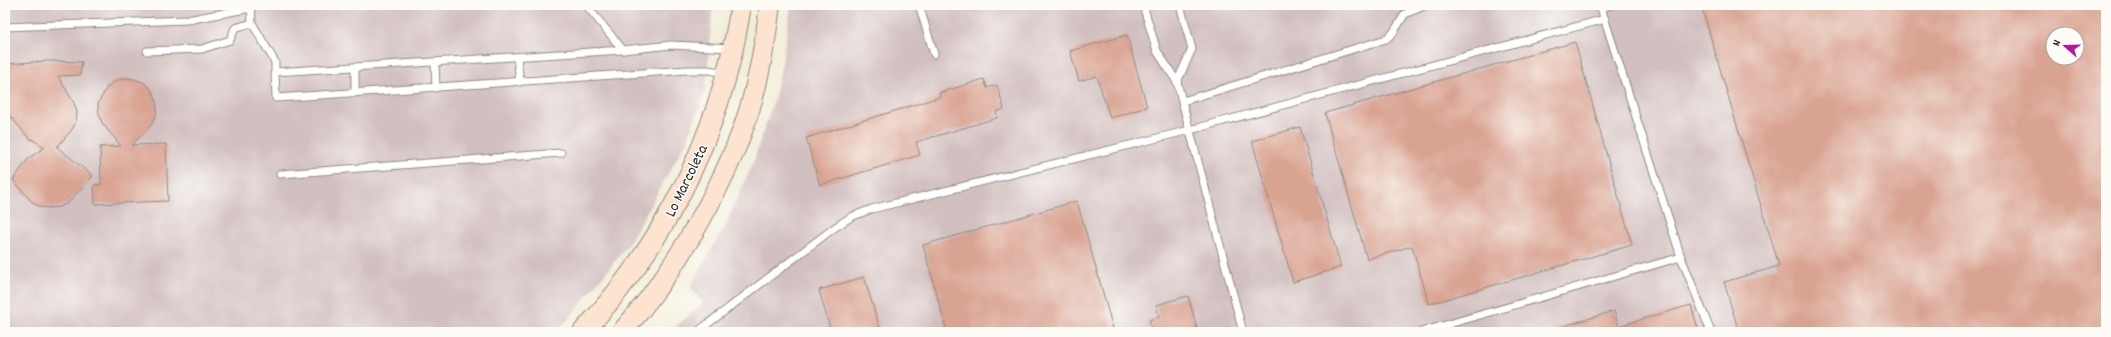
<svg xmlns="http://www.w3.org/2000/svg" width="2111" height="337" viewBox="0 0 2111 337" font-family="Dekko,sans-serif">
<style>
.industrial{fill:#d2bfc0;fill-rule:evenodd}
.building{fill:#d9a392;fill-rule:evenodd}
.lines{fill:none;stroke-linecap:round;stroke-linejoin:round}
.lane-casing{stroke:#8e8c81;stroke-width:9}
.secondary-casing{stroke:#8e8c81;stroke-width:22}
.path{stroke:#8e8c81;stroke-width:2.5;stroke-dasharray:1 3;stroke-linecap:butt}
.lane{stroke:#fff;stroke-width:7}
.secondary{stroke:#fde4d0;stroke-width:20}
.labels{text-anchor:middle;stroke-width:3;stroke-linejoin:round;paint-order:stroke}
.street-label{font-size:16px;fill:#2b2b2b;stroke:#fdfcf7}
</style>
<rect width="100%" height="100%" fill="#fdfcf7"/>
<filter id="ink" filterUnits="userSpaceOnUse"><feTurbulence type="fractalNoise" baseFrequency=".025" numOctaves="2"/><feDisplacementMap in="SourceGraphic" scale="8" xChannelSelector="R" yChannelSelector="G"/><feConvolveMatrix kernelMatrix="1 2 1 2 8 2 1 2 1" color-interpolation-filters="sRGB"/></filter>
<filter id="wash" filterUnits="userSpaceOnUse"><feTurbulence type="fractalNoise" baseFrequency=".012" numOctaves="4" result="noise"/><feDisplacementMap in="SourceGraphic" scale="16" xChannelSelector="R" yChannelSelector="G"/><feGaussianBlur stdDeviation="0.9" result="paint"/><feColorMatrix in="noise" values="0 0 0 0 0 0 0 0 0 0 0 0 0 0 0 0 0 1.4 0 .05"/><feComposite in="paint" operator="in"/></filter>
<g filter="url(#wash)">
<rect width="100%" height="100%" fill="#f2edd7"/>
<g class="industrial">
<polygon points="5,5 713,5 705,92 687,141 627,246 567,321 554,332 5,332"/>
<path d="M791,5H2106V332H670L703,303L690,287L725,226L753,163L775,96L782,63ZM2053,34H2077V58H2053Z"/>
</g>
<g id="blocks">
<g class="building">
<path d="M1701,5H2106V332H1739L1724,282L1779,266ZM2053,34H2077V58H2053Z"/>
<polygon points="1127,35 1147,107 1110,118 1097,76 1079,81 1070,51"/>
<polygon points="1575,42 1632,245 1429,304 1412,246 1367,259 1325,113"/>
<polygon points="48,61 82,62 80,75 58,76 74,103 77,112 76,122 71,131 57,147 93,176 68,203 59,207 49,208 40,207 31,201 13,180 29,158 45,147 28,137 5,110 5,64"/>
<polygon points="124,78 134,79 143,82 150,88 155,96 157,106 156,115 152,124 132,145 166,144 168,201 95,204 94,185 101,185 100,147 121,146 102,123 99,114 98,104 107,87 115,81"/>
<polygon points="984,79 987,88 997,85 1004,109 996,112 997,118 916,142 920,155 820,185 806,138 940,97 939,93"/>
<polygon points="1300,127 1341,267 1293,282 1252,141"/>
<polygon points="1077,201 1114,332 947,332 923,245"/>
<polygon points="864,277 881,332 831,332 819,290"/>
<polygon points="1188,296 1198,332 1152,332 1149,320 1159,317 1156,305"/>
<polygon points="1691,305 1699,332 1554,332 1554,329 1614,311 1619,326"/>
</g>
</g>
</g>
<g filter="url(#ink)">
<use href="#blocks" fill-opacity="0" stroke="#8e8c81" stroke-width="1"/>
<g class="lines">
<defs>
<g id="lane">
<polyline points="253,5 251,8 252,23 275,62 275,72"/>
<polyline points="586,5 623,50 671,45 731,48"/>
<polyline points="919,5 934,54"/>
<polyline points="1143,5 1157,51 1177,82 1192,49 1180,5"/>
<polyline points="1595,5 1601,8 1681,257 1711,332"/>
<polyline points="1601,8 1611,5"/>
<polyline points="5,27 187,20 251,8"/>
<polyline points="623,50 275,72 276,98 687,70 709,70 725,73"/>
<polyline points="147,51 202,49 230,40 235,28 252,23"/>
<polyline points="517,58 520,82"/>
<polyline points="435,63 436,88"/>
<polyline points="355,67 355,93"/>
<polyline points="1177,82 1243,332"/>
<polyline points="1183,101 1386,39 1393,33 1405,14 1426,5"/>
<polyline points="280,174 561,153"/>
<polyline points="697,332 834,228 851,217 872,209 1190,130 1605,19"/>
<polyline points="1421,332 1681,257"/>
</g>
<g id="secondary">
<path d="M583,332C668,239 722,130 741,5"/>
<path d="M622,332C675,272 732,175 753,97C761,67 766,36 770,5"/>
</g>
</defs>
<use href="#lane" class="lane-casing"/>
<use href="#secondary" class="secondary-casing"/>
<polyline class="path" points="1338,5 1339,8 1350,5"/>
<use href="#lane" class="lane"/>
<use href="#secondary" class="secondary"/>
</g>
</g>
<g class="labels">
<g class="street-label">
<text transform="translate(685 180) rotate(-64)" y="6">Lo Marcoleta</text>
</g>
</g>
<rect width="2111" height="337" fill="none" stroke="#fdfcf7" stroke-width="20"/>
<g transform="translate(2065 46) rotate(290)"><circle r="19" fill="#fdfcf7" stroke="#a9a8a5"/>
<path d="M0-3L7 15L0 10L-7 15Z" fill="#b5179e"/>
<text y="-6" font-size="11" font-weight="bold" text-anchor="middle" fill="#2b2b2b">N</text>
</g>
</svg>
